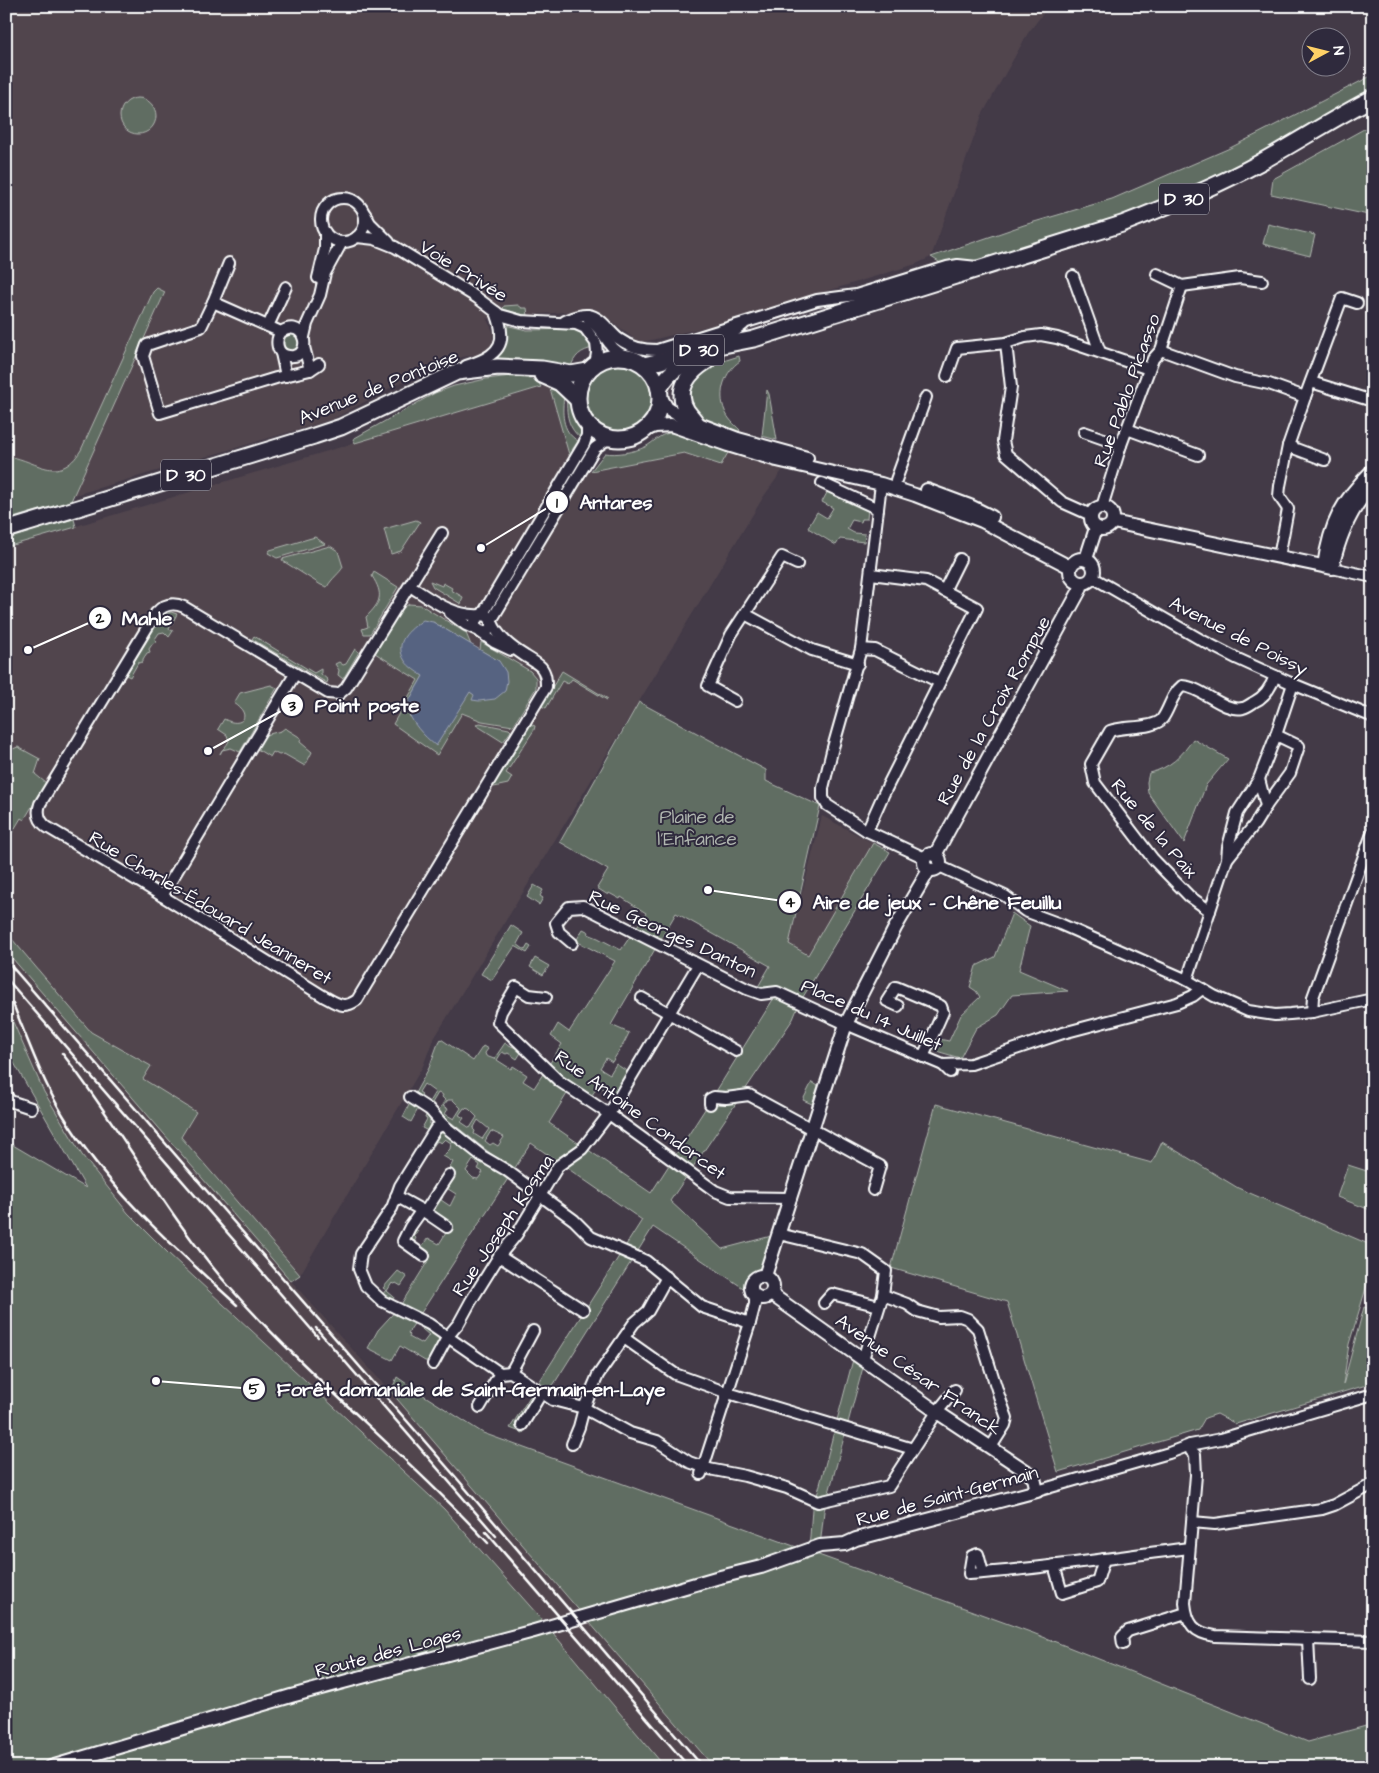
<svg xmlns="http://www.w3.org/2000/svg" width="1379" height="1773" viewBox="0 0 1379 1773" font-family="'Architects Daughter',sans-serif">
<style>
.built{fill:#51454e}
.green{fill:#616d62;stroke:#b0b6b0;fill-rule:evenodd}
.water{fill:#576481;stroke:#9aa2b3}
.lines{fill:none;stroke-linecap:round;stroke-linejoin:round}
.minor-casing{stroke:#fff;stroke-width:14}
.tertiary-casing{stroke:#fff;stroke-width:16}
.primary-casing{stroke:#fff;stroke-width:19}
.minor{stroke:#2f2a3d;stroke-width:10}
.tertiary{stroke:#2f2a3d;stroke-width:12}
.primary{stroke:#2f2a3d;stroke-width:15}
.rail{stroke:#fff;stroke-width:2.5}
.labels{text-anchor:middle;stroke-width:4;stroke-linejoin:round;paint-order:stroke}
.shield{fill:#2f2a3d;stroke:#c1bfc5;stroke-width:1}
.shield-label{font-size:18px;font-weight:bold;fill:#fff}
.street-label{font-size:19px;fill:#fff;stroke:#2f2a3d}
.park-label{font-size:19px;fill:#b0b6b0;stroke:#2f2a3d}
.leader{fill:none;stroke:#fff;stroke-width:2}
.callout-dot{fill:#fff;stroke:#2f2a3d;stroke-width:2}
.mark-label{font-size:15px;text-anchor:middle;font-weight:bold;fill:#111}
.callout-label{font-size:20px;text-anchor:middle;font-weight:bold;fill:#fff;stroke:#2f2a3d;stroke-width:4;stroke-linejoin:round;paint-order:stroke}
</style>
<rect width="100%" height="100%" fill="#433a47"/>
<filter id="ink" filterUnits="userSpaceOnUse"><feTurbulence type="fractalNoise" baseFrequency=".02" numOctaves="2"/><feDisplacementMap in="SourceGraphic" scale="10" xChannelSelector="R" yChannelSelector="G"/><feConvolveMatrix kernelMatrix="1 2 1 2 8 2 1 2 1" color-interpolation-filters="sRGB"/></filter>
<g filter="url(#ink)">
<g class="built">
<polygon points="6,6 1049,6 1028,33 982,115 931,257 916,264 722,323 639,343 608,318 594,311 586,310 488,319 486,318 494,333 492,346 487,351 481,354 462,357 435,364 331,420 6,515"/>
<polygon points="549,385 570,458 591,471 684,453 721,465 729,451 784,468 764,496 432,1042 423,1066 300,1275 291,1281 439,1446 714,1767 665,1767 537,1614 444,1509 168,1253 128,1213 82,1155 62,1123 44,1092 6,1006 6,547"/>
<polygon points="822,816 873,843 808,955 789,944"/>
</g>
<g class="green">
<polygon points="1373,75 1373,98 1228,178 982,268 947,267 931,257 1024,225 1112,199 1230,148"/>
<circle cx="138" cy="116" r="18"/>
<polygon points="1373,124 1373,216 1271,194 1273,179"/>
<polygon points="1268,224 1315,235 1310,256 1263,244"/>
<path d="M157,288L165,292L71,501L6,520V482L10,481L6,456C36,459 58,487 81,450L153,292Z"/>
<polygon points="518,305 522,308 527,308 528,316 503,309 504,306"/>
<path d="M505,325L527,330L576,329L585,333L594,348C581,350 574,356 570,369H568V365L550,362L544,367L493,362L492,360L500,352Z"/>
<circle cx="290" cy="343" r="9"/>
<path d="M739,356L740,361C725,371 717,393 725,411C728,419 734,424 740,430L737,434L704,420L698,414L689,401V389L691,383L711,365Z"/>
<circle cx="619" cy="398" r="36"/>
<polygon points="511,376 537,380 541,387 355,443 353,439 435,393 454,386 486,379"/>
<path d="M549,385L564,395C562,412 561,431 578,441L572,450L573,451L570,458Z"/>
<polygon points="767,390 769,394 777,440 762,436"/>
<path d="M567,395C576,407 582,425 583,440C567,428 566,414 567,395Z"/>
<path d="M669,433H675L729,451L721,465L684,453L591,471L605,453C617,455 634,452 645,447C654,442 659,435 669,433Z"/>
<polygon points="829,489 868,509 867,519 862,519 861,522 852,520 847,529 854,533 865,534 864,542 840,539 836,545 808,528 817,512 827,518 833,508 822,502"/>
<polygon points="74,519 76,527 6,547 6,538"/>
<polygon points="416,520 420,522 401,551 391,554 384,529"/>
<polygon points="315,537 325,544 277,558 268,553 270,550"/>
<path d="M330,546L338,551L343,567C340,573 332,578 327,587L321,585L283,561L282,559Z"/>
<path d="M374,572L398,587L370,634H364L362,629L368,627L366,617C381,602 384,595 372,576Z"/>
<polygon points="430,581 442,586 443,583 452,588 451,590 463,597 461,604 433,587"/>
<polygon points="409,604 421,605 466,633 471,645 433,622 410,666 423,676 406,706 410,717 470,692 475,695 499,661 480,650 481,642 530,671 536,678 536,688 513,726 482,721 462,713 437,755 393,724 418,680 375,653 402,609"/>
<polygon points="171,612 177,614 169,629 173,631 169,637 164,632 159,633 155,639 156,642 153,643 149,649 150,652 147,653 143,659 143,662 138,663 130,677 126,675 160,618 163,615"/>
<polygon points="254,636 314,673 321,669 321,674 328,680 327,683 252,639"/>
<polygon points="355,649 359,652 343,679 338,675 339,670 335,664 339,662 343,665 346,664"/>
<polygon points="562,671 608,699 607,700 572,679 568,684 562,681 546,708 541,706"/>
<path d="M271,685L277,688L240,752L231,748L222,750L220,754C222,749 227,746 229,741L227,735L218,729L224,719C242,729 253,715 234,703L240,693Z"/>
<path d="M639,702L766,770V781L820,806L789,944L808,955L873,843L890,852L800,1002L793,1019L670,1201L722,1249L779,1234L759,1276C750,1280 748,1289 755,1296L653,1227L523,1433L510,1428L642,1220L531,1143L408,1333L410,1335L409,1337L420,1343L421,1342L423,1343L429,1335L422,1329L423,1327L440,1339L441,1343L430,1361H425L400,1346L392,1360L368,1348L378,1330L400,1306L431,1256L411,1243L408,1237L412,1227L418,1231L414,1236L416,1238L414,1242L421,1247L428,1238L439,1244L451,1225L428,1209L453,1162L443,1156L450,1149L451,1143L445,1139L441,1143L437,1141L432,1148L429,1147L437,1134L444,1132L490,1164L495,1157L438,1112L445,1100L442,1097L443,1095L438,1093L432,1103L434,1104L433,1107L414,1095L429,1068L437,1046L441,1039L473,1061L483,1046L488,1049L485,1053L486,1056L494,1059L505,1043L522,1051L517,1059L508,1053L506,1054L502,1052L497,1060L511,1069L513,1066L527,1075L523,1081L534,1088L562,1044L551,1036L558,1024L569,1032L615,961L576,941L583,929L589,932L588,934L598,938L621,950L646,913L621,897L620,899L609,893L608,895L597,888L608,870L560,842ZM676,913L770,966L755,992L777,993L707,1106L651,1193L549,1123L573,1084L592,1095L598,1086L614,1095L628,1072L616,1064L610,1074L600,1068L606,1058L612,1062L624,1043L629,1033L611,1025ZM424,1084L435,1092L429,1102L420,1097L422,1094L419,1092ZM448,1100H453L461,1108L454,1119L445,1114L448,1109L443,1106ZM464,1108L469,1109L477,1117L470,1128L461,1122L464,1118L459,1115ZM478,1120L489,1129L482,1139L474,1134L475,1131L473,1129ZM491,1131L504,1137L498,1146L493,1143L490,1145L485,1141ZM473,1160L480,1165L478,1169L483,1172L478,1179L473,1178L466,1171ZM445,1187L456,1194L450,1206L441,1200L443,1197L440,1195Z"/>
<polygon points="480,723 509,729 511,731 503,742 476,725"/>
<polygon points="530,724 535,726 534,730 506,773 512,777 508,784 494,787 493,785"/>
<polygon points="285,728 301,738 300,742 312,752 305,766 284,754 279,755 273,752 270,757 257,749 265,735 281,731"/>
<path d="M1193,739L1228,759L1206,785L1184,843L1148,793L1147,782L1149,773C1170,768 1182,756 1193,739Z"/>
<polygon points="18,747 40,759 35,774 46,783 24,820 21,818 6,843 6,755 10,750"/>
<polygon points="534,885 543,890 540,896 543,898 539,905 527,897"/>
<polygon points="1012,913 1030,926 1019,970 1068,991 1012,995 998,1015 976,1028 960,1058 933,1050 939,1039 949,1041 961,1015 980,997 976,991 970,987 976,966 995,957"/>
<polygon points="511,925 523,933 517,944 525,950 528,945 531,947 527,953 515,946 492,980 481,974"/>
<polygon points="6,932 91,1032 151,1066 143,1079 196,1112 181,1137 300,1275 291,1281 6,951"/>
<polygon points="535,958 549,966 543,975 530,967"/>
<polygon points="6,1006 44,1092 82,1155 128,1213 168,1253 444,1509 537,1614 665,1767 6,1767 6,1141 86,1188 6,1049"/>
<polygon points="812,1082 818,1086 812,1104 803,1100"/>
<polygon points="411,1101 429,1112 430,1122 428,1131 422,1128 427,1119 425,1118 426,1115 418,1109 411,1122 403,1117"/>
<polygon points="936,1104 1152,1163 1162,1142 1238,1188 1373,1246 1373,1265 1349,1344 1343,1385 1364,1307 1373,1310 1373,1383 1236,1424 1217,1414 1205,1418 1198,1430 1058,1472 1007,1302 891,1268"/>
<polygon points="1348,1165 1373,1173 1373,1211 1337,1197"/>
<polygon points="398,1271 407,1277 401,1286 396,1283 395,1284 392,1283 387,1291 394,1297 392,1301 382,1295 386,1290 383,1288"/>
<polygon points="855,1352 865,1360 824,1511 820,1546 809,1550 812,1509 818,1492"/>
<polygon points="397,1377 417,1391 483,1433 1033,1633 1308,1742 1373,1724 1373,1767 714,1767 391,1392"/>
</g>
<path class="water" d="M423,620L433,622L499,661L506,672L507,681L505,691L495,699L479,701L472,700L474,695L470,692L436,746C422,734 412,724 406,706L423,676C417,672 409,667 405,661C393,642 409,630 423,620Z"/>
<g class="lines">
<defs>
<g id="minor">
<circle cx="343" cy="220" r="22"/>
<polyline points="365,214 370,223 389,242"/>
<polyline points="357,237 375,239 395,247 476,297 500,315 521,321 576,324 585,328 596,343 597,353 595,365"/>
<path d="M229,263L213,302L281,332C306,316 314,359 289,356C276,355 275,340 281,332"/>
<polyline points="1157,274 1182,286 1240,278 1262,281"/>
<polyline points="1073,276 1100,352"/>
<polyline points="318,278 325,249 325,232"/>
<polyline points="213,302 201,327 147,345 143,356 160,413 276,378 310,370 319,364"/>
<path d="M565,321C572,318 580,314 588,315C602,317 609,332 619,339C630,347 644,350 657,350L817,300L856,295L947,267L958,265L977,267"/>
<path d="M589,321C607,331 605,348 627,357"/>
<polyline points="268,326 286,287"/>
<polyline points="304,337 307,324 320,295 325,273 342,242"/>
<polyline points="714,342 730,335 744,324"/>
<polyline points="304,347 310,370"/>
<polyline points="1161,350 1235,377 1269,384 1305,397 1288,446 1280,486 1279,496 1288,509 1279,557"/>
<polyline points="281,353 286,376"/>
<path d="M466,366C482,361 504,353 501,332C501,325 498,318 496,312"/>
<polyline points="947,376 957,348 1006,343"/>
<polyline points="1311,382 1366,399"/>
<polyline points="1305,397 1342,298 1357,303"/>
<polyline points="1127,429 1198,455"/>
<polyline points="1084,432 1121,445"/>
<polyline points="1288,446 1325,460"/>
<polyline points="896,480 926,397"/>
<polyline points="822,483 878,509"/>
<polyline points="881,484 861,649 832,751 823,788 823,798 827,805 867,831 925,858"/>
<polyline points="1102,507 1121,445 1153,359 1161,350 1182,286"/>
<polyline points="1091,515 1062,502 1006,454 1003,441 1011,387 1006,343 1025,337 1041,335 1057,338 1149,369"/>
<path d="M442,533L346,688L339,694L328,693L184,607C173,602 164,604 156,613L40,804C37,813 39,821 47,827L143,884L323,996C336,1003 343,1010 357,1000L546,687C546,680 546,673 541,667C537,663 530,659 525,656C511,647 498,637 492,622"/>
<polyline points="1332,568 1373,577"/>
<polyline points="1092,577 1203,641 1238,659 1293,684 1373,717"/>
<path d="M410,586C432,600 453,617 481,615"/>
<polyline points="944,591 960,559"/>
<polyline points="450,613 466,625 477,630"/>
<polyline points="745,614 812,650 858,664"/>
<polyline points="482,615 584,444 587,435 587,424"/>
<polyline points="491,620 486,615 479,616 475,621 475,627 482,632 487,631 491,628 491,620 494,616 595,448 605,441 613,439"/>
<polyline points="480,632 494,642 511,650"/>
<polyline points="861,649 875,650 939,682"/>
<polyline points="735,701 708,686 731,635 782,557 797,564"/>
<polyline points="1266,806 1290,773 1299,746 1276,735"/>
<polyline points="867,831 884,793 977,608 926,581 871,574"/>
<polyline points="1227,859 1255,824 1266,806 1259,779"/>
<polyline points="939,866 1005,896 1025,911 1060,924 1187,980 1214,996 1248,1011 1275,1015 1290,1014 1312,1012 1373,999"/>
<polyline points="162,896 295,674"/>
<path d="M1210,911L1189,896L1153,859L1095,783L1091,764L1110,731C1123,726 1154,729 1162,719C1170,708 1171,695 1182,686C1203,687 1222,712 1243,708C1247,707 1251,704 1254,702C1265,697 1271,687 1275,676"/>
<polyline points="572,943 559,932 556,923 569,907 583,906 747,989 761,994 777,992 846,1024 943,1065 950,1072"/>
<polyline points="1187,980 1227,859 1228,847 1237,813 1259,779 1276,735 1293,684"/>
<polyline points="546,997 529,995 516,987 501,1012 498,1022 559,1081 609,1114 715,1191 730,1197 791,1198"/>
<polyline points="642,998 736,1051"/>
<polyline points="898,1006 887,1001 896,987 941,1006 943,1012 923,1057"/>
<polyline points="1312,1012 1313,997 1373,831"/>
<polyline points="943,1065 971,1064 1063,1033 1177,1003 1193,996 1202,989"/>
<polyline points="6,1095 10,1101 31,1108"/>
<polyline points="410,1097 430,1110 443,1125"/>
<polyline points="710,1104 710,1099 714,1097 726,1098 749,1095 880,1166 873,1190"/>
<polyline points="396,1196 425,1212 449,1175"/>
<polyline points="422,1210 410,1227 403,1241 424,1256"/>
<polyline points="425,1212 447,1227"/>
<polyline points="779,1234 862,1254 886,1271 883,1295 863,1359"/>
<polyline points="499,1256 583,1310"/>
<polyline points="883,1295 907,1304 917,1311 939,1317 960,1316 968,1319 978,1329 1000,1399 1007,1418 1005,1425 991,1447"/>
<polyline points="824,1303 832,1294 879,1306"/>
<polyline points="750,1323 702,1307 646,1261 591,1237 574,1220 506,1170 482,1156 443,1125 436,1128 400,1186 392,1208 361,1254 359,1269 366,1286 382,1301 429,1324 500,1373 511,1372 553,1400 584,1408 630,1433 657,1441 689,1462 709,1469 745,1476 787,1488 818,1502 889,1486 937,1412 955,1390"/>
<polyline points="624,1338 675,1374 728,1393 913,1449"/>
<polyline points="433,1364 448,1336 459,1323 471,1301 499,1256 517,1234 558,1166 582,1149 609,1114 698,965"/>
<polyline points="511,1372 533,1331"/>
<polyline points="480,1407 500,1373"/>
<polyline points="522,1425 542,1392"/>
<polyline points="572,1444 579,1427 584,1408 598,1375 634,1323 648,1311 667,1277"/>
<path d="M1190,1445L1191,1451L1195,1454L1196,1475L1185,1603C1187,1624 1194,1633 1215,1636L1373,1641"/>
<polyline points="701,1474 750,1323 755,1304 755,1296"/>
<polyline points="1037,1491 1169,1453 1190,1445 1221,1439 1373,1394"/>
<polyline points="1192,1522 1215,1524 1322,1509 1334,1505 1373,1484"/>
<polyline points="1054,1565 1062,1593 1097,1582 1104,1559"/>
<path d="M983,1573L978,1554L972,1556L969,1574C1042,1569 1116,1557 1189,1548"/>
<polyline points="1308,1639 1310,1679"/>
<polyline points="1123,1644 1122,1637 1128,1631 1186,1613"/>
</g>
<g id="tertiary">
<polyline points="660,396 667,408 683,418 738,439 807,458"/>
<polyline points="645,430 655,426 671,425 728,445 777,460 881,484 915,495 982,521 1070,567"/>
<polyline points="927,490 970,506 992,517"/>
<circle cx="1102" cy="518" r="11"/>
<path d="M1113,522L1332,568C1339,537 1350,508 1373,485"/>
<circle cx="1082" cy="571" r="12"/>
<polyline points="1086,559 1096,528"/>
<path d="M1324,566C1330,523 1342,501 1373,470"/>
<circle cx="932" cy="862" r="8"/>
<polyline points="935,855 1080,590 1082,583"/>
<circle cx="762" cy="1287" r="11"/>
<polyline points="765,1276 846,1024 895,928 929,870"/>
<polyline points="51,1767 291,1696 534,1631 716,1578 761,1567 820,1546 845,1544 856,1539 1037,1491 1034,1478 1026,1471 937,1412 771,1294"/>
</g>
<g id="primary">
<circle cx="619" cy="398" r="41"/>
<path d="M644,365L661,361L688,352L754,339L1122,224C1169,206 1215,187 1259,163C1297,142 1334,118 1373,98"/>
<polyline points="542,375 560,383 577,399"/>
<path d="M659,389C671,368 684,362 707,357"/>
<path d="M697,424C694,419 690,415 687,411C674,390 689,372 707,361"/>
<polyline points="6,530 314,436 341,427 457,372 498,367 542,369 571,374 588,371"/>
</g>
</defs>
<use href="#minor" class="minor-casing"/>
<use href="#tertiary" class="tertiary-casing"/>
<use href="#primary" class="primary-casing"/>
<use href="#minor" class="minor"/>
<use href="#tertiary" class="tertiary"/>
<use href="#primary" class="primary"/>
<g class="rail">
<polyline points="6,960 454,1475 703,1767"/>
<polyline points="6,978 318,1337"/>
<path d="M13,1004C28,1041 42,1080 63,1115C109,1191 173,1246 237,1305"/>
<path d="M62,1053C122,1129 167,1217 232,1290C312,1380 407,1455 488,1543"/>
<polyline points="316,1328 496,1536"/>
<polyline points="486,1532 689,1767"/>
</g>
</g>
</g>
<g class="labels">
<g class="shield">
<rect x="1159" y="183.5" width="50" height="31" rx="4"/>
<rect x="674" y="334.5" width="50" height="31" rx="4"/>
<rect x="161" y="459.5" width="50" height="31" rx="4"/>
</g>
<g class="shield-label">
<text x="1184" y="205">D 30</text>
<text x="699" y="356">D 30</text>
<text x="186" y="481">D 30</text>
</g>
<g class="street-label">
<text transform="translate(464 270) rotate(32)" y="7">Voie Privée</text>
<text transform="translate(378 386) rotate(-22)" y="7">Avenue de Pontoise</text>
<text transform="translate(1126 390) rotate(-70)" y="7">Rue Pablo Picasso</text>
<text transform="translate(1239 635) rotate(27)" y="7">Avenue de Poissy</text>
<text transform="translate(993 710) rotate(-61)" y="7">Rue de la Croix Rompue</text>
<text transform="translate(1155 828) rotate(50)" y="7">Rue de la Paix</text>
<text transform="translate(211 907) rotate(31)" y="7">Rue Charles-Édouard Jeanneret</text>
<text transform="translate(673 933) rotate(25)" y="7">Rue Georges Danton</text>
<text transform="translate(872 1014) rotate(24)" y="7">Place du 14 Juillet</text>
<text transform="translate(641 1114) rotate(36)" y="7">Rue Antoine Condorcet</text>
<text transform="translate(502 1225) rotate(-56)" y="7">Rue Joseph Kosma</text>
<text transform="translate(919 1374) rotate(35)" y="7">Avenue César Franck</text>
<text transform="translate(947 1495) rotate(-15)" y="7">Rue de Saint-Germain</text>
<text transform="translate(388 1651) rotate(-15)" y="7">Route des Loges</text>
</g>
<g class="park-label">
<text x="697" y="823">Plaine de<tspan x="697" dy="22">l'Enfance</tspan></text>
</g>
</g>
<path class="leader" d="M481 548L557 502M28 650L100 618M208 751L292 705M708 890L790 902M156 1381L254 1389"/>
<g class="callout-dot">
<circle cx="481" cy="548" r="5"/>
<circle cx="28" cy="650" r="5"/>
<circle cx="208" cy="751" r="5"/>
<circle cx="708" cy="890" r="5"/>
<circle cx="156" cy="1381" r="5"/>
<circle cx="557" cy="502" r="12"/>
<circle cx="100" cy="618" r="12"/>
<circle cx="292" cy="705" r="12"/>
<circle cx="790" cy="902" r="12"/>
<circle cx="254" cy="1389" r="12"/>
</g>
<g class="mark-label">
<text x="557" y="508">1</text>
<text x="100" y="623">2</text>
<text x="292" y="711">3</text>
<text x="790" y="907">4</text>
<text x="254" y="1394">5</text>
</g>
<g class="callout-label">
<text x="616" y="509">Antares</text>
<text x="147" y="625">Mahle</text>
<text x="367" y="712">Point poste</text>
<text x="937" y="909">Aire de jeux - Chêne Feuillu</text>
<text x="471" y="1396">Forêt domaniale de Saint-Germain-en-Laye</text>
</g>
<rect width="1379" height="1773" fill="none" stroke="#2f2a3d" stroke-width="25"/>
<rect x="12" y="12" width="1354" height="1748" fill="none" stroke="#fff" stroke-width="2" filter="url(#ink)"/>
<g transform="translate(1326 52) rotate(83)"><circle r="24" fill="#2f2a3d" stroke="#827f8b"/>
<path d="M0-4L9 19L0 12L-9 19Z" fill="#ffd166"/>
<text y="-8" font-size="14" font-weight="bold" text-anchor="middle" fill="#ffffff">N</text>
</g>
</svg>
